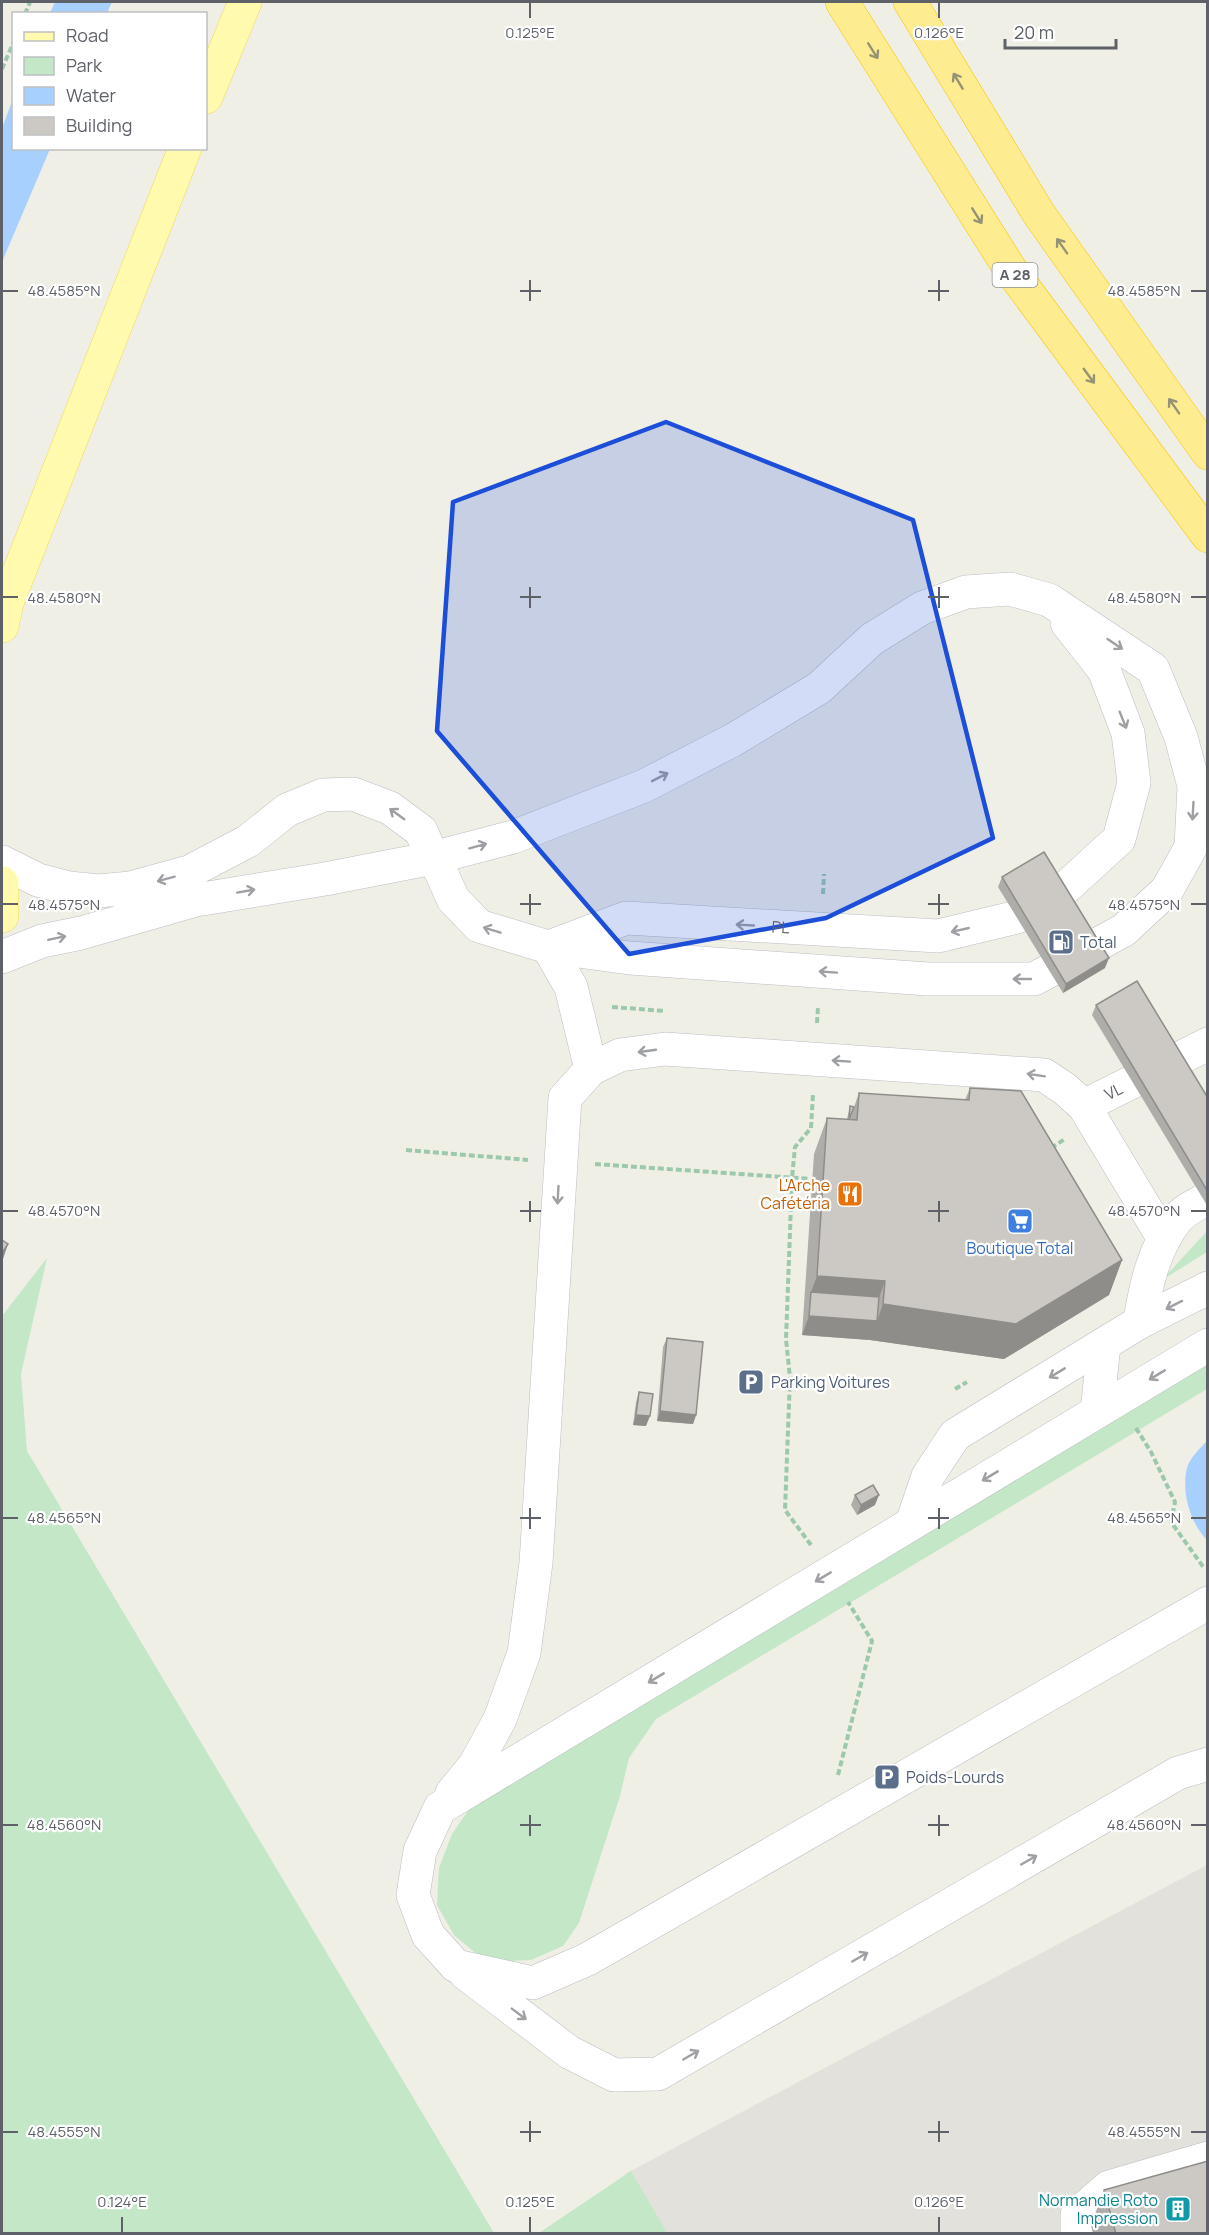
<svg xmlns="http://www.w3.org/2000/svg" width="1209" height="2235" viewBox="0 0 1209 2235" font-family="Manrope,sans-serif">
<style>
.industrial{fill:#e2e1db}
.green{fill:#c3e7c7}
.water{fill:#a8d0ff}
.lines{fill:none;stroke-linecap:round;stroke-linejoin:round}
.minor-casing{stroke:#bbbdc2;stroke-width:34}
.major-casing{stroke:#f2d85d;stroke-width:34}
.highway-casing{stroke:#f7c300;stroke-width:34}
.path{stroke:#9cc8ae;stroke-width:4;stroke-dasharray:6 3;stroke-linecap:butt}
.minor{stroke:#fff;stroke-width:33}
.major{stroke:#fffaad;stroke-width:33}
.highway{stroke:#fded90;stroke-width:33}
.wall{fill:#afada9}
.shaded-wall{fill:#8f8d89}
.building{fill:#ccc9c4;stroke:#8f8d89;stroke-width:1.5}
.oneway{stroke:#969275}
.oneway2{stroke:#9ea0a4}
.marked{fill:#1d4ed8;fill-opacity:0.2;stroke:#1d4ed8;stroke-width:4.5;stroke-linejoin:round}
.ticks{fill:none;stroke:#5e6167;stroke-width:2}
.labels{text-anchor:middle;stroke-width:4.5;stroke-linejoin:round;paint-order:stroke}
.shield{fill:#fff;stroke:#8e9095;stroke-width:1.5}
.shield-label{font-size:15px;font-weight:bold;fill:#5e6167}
.street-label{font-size:16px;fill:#5e6167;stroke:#fff}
.service-label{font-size:16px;fill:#4e5e75;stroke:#fff;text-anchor:start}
.food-label{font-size:16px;fill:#c56008;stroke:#fff;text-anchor:end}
.shop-label{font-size:16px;fill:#366cbe;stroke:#fff}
.culture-label{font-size:16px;fill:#0d838f;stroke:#fff;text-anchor:end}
.ticks-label{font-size:15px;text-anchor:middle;fill:#5e6167;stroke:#fff;stroke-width:4.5;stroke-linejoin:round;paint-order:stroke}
</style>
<rect width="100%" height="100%" fill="#f0efe6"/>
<polygon class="industrial" points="1207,1865 1207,2233 661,2233 625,2174"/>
<g class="green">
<polygon points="1207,1231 1207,1252 1162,1280"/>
<polygon points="47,1258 21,1374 27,1451 494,2233 2,2233 2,1316"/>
<polygon points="1207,1357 1207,1389 656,1719 629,1758 620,1796 579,1923 563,1946 531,1960 505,1961 479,1956 454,1935 437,1905 439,1868 452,1834 472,1805"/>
<polygon points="631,2171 667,2233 539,2233"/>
</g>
<g class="water">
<polygon points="55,2 112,2 107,13 50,13"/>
<polygon points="13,99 14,148 50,149 2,262 2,128"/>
<path d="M1207,1441V1540C1190,1523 1181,1491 1187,1468C1189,1459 1201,1447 1207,1441Z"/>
</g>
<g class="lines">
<defs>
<g id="minor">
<polyline points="2,862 38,880 69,888 98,891 131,888 189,872 248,841 287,810 323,795 353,794 390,808 421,831 433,858 442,874 453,899 479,926 548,947 630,958 928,979 1034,979 1124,930 1167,890 1191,847 1194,786 1181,737 1153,669 1049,600 1010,589 966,592 922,608 872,639 819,688 733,740 644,786 513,837 433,858 325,879 196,900 81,933 42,941 2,957"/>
<polyline points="1061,892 1119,839 1134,783 1128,733 1104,670 1067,623"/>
<path id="s1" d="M552,946L626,918L938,936L1017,917"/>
<polyline points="548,947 571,987 591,1069"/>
<path id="s2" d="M1084,1106L1208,1044"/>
<polyline points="1140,1322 1208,1288"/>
<polyline points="1208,1345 440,1808 420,1851 413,1895 428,1935 456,1966 533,1983 588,1959 1208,1603"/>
<polyline points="1097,1412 1104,1344"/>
<path d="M912,1523L928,1476L955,1435L1140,1322C1145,1287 1154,1247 1177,1219C1184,1210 1198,1204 1208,1198"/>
<polyline points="452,1793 475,1765 500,1719 524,1653 536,1563 565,1098 591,1069 620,1055 665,1049 1044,1075 1065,1089 1084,1106 1164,1239"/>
<polyline points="465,1973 569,2052 614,2075 658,2074 1178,1773 1208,1764"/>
<polyline points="1077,2234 1077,2215 1109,2187 1208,2158"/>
</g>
<g id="major">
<polyline points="206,97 245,2"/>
<polyline points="2,626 7,603 185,148"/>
<polyline points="2,883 2,916"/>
</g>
<g id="highway">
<polyline points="842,2 1010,269 1208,536"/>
<polyline points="910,2 1039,214 1208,453"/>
</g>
</defs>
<use href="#minor" class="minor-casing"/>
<use href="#major" class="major-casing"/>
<use href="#highway" class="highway-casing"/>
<g class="path">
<polyline points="25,14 30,2"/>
<polyline points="2,69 14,41"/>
<polyline points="823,894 824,874"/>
<polyline points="612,1007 665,1011"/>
<polyline points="817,1023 818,1007"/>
<polyline points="1051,1148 1065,1139"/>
<polyline points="406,1150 528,1160"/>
<polyline points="595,1164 812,1179"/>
<polyline points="955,1389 967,1382"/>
<polyline points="1136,1428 1151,1452 1175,1502 1171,1522 1204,1568"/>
<polyline points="811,1545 785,1510 790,1378 786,1339 792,1178 795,1147 811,1128 813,1094"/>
<polyline points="838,1775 872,1641 848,1602"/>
</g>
<use href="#minor" class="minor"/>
<use href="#major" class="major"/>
<use href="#highway" class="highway"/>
</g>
<g class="wall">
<polygon points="1002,877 1105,968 1063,993 998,887"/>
<polygon points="1096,1005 1208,1098 1208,1207 1092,1015"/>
<polygon points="970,1088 1122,1260 1109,1295 1004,1359 870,1340 802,1335 814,1154 827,1118 847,1119 850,1106 854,1107 859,1093 965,1100"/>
<polygon points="667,1338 696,1415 693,1424 657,1421 663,1347"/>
<polygon points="639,1392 646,1426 633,1425 636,1402"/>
<polygon points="855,1495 875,1505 857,1515 851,1505"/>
<polygon points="1104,2190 1208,2234 1093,2234 1091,2225"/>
</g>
<g class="shaded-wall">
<polygon points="1109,958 1105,968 1063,993 1066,984"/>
<polygon points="8,1244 2,1262 2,1253"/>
<polygon points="1122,1260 1109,1295 1004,1359 870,1340 802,1335 809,1316 877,1321 883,1304"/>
<polygon points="817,1276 885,1281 872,1316 811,1292"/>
<polygon points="660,1411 696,1415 693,1424 657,1421"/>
<polygon points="636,1415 650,1416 646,1426 633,1425"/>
<polygon points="879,1495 875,1505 857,1515 861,1505"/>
</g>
<g class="building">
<polygon points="1044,852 1109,958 1066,984 1002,877"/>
<polygon points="1137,981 1208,1098 1208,1192 1096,1005"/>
<polygon points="970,1088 1021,1091 1122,1260 1016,1324 883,1304 885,1281 817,1276 827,1118 857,1120 859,1093 969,1100"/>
<polygon points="850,1106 854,1107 849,1119"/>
<polygon points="2,1240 8,1244 2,1253"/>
<polygon points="811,1292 879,1297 877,1321 809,1316"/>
<polygon points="667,1338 703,1342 696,1415 660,1411"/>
<polygon points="639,1392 653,1394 650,1416 636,1415"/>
<polygon points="873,1485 879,1495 861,1505 855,1495"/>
<polygon points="1208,2161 1208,2234 1116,2234 1104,2190"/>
</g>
<defs><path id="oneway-shaft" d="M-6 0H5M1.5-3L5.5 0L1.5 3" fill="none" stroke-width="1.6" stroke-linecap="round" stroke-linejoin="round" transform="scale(1.5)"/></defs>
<g class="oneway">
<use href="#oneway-shaft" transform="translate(873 51) rotate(58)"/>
<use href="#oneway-shaft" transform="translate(958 81) rotate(-121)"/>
<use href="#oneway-shaft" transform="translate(977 216) rotate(58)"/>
<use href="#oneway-shaft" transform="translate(1062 246) rotate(-125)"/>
<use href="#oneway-shaft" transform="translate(1089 376) rotate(54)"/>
<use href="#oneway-shaft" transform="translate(1174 406) rotate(-125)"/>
</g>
<g class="oneway2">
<use href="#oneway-shaft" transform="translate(1115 644) rotate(34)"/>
<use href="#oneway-shaft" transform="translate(1123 720) rotate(68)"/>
<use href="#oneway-shaft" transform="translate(660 777) rotate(-27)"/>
<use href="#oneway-shaft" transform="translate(1193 811) rotate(93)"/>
<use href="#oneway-shaft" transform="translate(397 814) rotate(-144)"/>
<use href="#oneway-shaft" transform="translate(478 846) rotate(-15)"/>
<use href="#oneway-shaft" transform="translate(166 879) rotate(165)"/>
<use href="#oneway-shaft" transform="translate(246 891) rotate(-10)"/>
<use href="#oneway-shaft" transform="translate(745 925) rotate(-177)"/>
<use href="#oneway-shaft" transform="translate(492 930) rotate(-163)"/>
<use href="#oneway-shaft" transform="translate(960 930) rotate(167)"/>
<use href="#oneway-shaft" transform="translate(57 938) rotate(-12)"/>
<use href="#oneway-shaft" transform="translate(828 972) rotate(-176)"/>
<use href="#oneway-shaft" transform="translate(1022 979) rotate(-180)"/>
<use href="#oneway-shaft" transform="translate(647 1051) rotate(172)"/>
<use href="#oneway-shaft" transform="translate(841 1061) rotate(-176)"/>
<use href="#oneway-shaft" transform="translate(1036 1075) rotate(-171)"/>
<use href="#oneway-shaft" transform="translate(558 1195) rotate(93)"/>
<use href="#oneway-shaft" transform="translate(1174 1305) rotate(153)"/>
<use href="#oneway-shaft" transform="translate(1057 1373) rotate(149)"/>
<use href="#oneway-shaft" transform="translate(1157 1375) rotate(149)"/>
<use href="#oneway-shaft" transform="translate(990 1476) rotate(149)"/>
<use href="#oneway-shaft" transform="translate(823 1577) rotate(149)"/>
<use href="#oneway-shaft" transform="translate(656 1678) rotate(149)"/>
<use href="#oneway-shaft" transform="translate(1029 1860) rotate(-30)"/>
<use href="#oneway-shaft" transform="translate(860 1957) rotate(-30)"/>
<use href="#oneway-shaft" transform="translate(519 2014) rotate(37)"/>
<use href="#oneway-shaft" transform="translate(691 2055) rotate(-30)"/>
</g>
<path class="marked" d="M666,422L913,520L993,838L826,918L629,954L437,731L453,502Z"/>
<path class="ticks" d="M530,3V18M939,3V18M530,280V301M939,280V301M3,291H18M520,291H541M928,291H949M1191,291H1206M530,587V608M939,587V608M3,597H18M520,597H541M928,597H949M1191,597H1206M530,894V915M939,894V915M3,904H18M520,904H541M928,904H949M1191,904H1206M530,1201V1222M939,1201V1222M3,1211H18M520,1211H541M928,1211H949M1191,1211H1206M530,1508V1529M939,1508V1529M3,1518H18M520,1518H541M928,1518H949M1191,1518H1206M530,1815V1836M939,1815V1836M3,1825H18M520,1825H541M928,1825H949M1191,1825H1206M530,2121V2142M939,2121V2142M3,2132H18M520,2132H541M928,2132H949M1191,2132H1206M122,2217V2232M530,2217V2232M939,2217V2232"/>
<defs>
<symbol id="fuel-square" viewBox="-11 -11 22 22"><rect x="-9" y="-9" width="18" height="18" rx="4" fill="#5c6f8a" stroke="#fff"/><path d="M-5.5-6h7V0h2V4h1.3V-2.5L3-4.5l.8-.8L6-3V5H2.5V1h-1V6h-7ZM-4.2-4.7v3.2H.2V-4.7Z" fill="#fff"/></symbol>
<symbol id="restaurant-square" viewBox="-11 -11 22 22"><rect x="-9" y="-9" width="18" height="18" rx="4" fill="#e8710a" stroke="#fff"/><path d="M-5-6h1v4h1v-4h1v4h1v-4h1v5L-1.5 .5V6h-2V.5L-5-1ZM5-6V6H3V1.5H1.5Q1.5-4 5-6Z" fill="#fff"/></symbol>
<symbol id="supermarket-square" viewBox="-11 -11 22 22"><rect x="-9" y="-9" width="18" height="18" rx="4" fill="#3f7fe0" stroke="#fff"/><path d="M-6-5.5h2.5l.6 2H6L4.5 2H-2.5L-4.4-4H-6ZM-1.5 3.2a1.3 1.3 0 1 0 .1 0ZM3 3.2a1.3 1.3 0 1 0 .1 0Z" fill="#fff"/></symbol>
<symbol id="parking-square" viewBox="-11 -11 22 22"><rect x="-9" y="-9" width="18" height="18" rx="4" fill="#5c6f8a" stroke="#fff"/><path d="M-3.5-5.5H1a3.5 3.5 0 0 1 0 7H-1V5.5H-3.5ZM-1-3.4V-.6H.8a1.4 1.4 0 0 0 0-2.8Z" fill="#fff"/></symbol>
<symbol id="building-square" viewBox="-11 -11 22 22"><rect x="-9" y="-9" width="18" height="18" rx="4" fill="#0f9aa8" stroke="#fff"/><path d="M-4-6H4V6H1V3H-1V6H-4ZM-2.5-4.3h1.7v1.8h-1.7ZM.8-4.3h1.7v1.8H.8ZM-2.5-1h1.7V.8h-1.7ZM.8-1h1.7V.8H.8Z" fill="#fff"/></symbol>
</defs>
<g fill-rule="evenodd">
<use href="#fuel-square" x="1046" y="927" width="30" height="30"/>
<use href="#restaurant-square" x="835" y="1179" width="30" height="30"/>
<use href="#supermarket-square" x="1005" y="1206" width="30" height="30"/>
<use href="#parking-square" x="736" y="1367" width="30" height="30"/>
<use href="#parking-square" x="872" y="1762" width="30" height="30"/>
<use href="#building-square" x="1163" y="2194" width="30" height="30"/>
</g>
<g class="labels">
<rect class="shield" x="992.5" y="263" width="45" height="24" rx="4.5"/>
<g class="shield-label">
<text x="1015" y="280">A 28</text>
</g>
<g class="street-label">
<text dy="6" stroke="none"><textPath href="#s1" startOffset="234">PL</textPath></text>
<text dy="6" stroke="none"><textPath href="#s2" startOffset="33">VL</textPath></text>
</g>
<g class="service-label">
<text x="1080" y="948">Total</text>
<text x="771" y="1388">Parking Voitures</text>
<text x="906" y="1783">Poids-Lourds</text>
</g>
<g class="food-label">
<text x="830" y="1191">L'Arche<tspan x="830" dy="18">Cafétéria</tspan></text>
</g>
<g class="shop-label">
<text x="1020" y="1254">Boutique Total</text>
</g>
<g class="culture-label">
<text x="1158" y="2206">Normandie Roto<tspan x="1158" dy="18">Impression</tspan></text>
</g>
</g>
<g class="ticks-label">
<text x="530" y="38">0.125°E</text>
<text x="939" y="38">0.126°E</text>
<text x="64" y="296">48.4585°N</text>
<text x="1144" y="296">48.4585°N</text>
<text x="64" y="603">48.4580°N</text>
<text x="1144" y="603">48.4580°N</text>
<text x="64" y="910">48.4575°N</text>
<text x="1144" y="910">48.4575°N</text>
<text x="64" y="1216">48.4570°N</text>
<text x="1144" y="1216">48.4570°N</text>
<text x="64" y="1523">48.4565°N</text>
<text x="1144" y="1523">48.4565°N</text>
<text x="64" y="1830">48.4560°N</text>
<text x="1144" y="1830">48.4560°N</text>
<text x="64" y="2137">48.4555°N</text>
<text x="1144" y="2137">48.4555°N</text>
<text x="122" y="2207">0.124°E</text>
<text x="530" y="2207">0.125°E</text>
<text x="939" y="2207">0.126°E</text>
</g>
<rect width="1209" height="2235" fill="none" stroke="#5e6167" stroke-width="6"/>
<rect x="12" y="12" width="195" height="138" fill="#ffffff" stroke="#bfc0c2" stroke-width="1.5"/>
<rect x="24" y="32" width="30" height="9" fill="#fffaad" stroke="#bfc0c2" stroke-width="1.5"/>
<text x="66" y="42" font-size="18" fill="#5e6167">Road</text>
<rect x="24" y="57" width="30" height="18" fill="#c3e7c7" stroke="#bfc0c2" stroke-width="1.5"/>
<text x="66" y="72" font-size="18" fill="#5e6167">Park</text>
<rect x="24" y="87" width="30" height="18" fill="#a8d0ff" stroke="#bfc0c2" stroke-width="1.5"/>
<text x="66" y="102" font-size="18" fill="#5e6167">Water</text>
<rect x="24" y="117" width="30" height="18" fill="#ccc9c4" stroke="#bfc0c2" stroke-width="1.5"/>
<text x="66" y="132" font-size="18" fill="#5e6167">Building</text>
<path d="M1005 39v9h111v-9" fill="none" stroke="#5e6167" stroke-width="3"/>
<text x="1014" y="39" font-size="18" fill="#5e6167" stroke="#ffffff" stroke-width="4.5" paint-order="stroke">20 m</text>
</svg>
